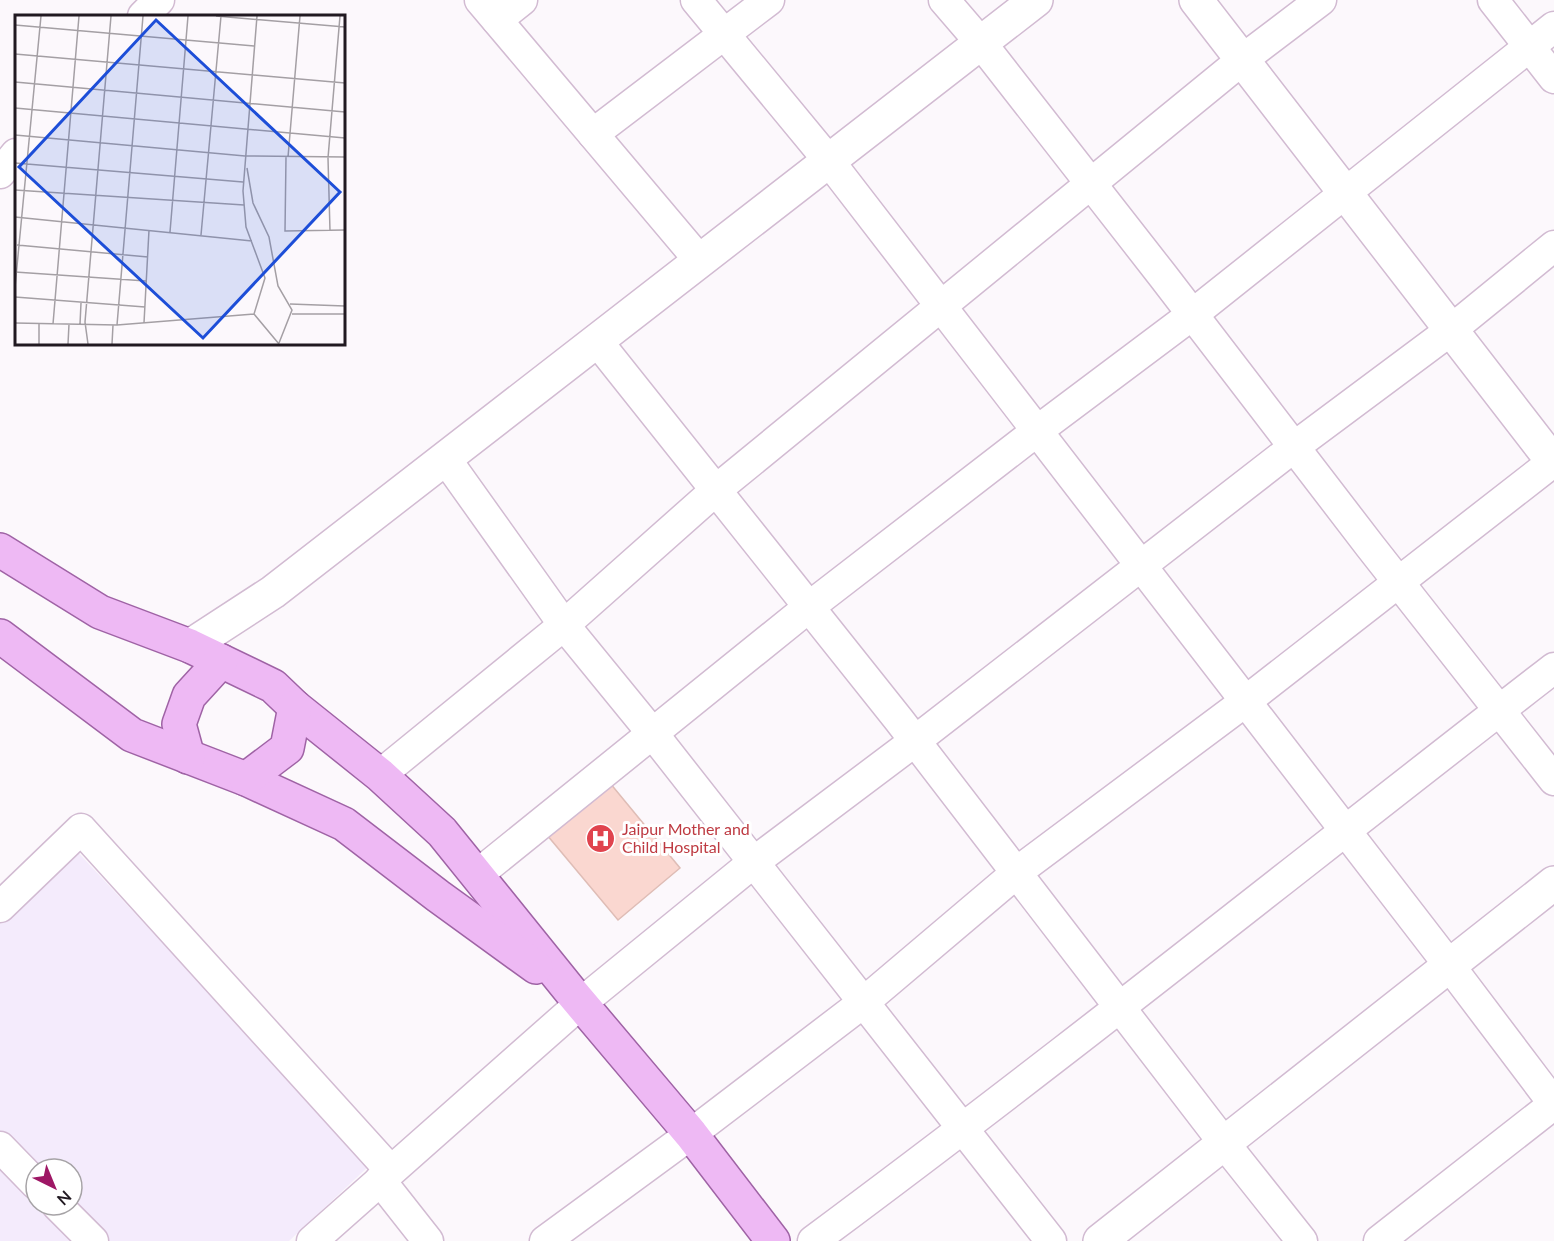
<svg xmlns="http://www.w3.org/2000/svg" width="1554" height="1241" viewBox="0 0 1554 1241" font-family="Lato,sans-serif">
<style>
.commercial{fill:#f4ebfc;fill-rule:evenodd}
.building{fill:#fad7d0;stroke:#dfbdb6;stroke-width:1.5}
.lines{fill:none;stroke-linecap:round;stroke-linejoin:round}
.minor-casing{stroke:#d2bbd2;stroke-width:33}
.tertiary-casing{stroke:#d2bbd2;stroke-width:36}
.primary-casing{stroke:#9f63a5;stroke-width:36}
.minor{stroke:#fff;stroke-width:30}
.tertiary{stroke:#fff;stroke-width:33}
.primary{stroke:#eeb9f4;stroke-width:33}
.labels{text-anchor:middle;stroke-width:6;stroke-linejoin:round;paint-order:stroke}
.health-label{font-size:16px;fill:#be3a42;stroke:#fff;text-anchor:start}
.inset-road{fill:none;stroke:#a49fa4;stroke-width:1.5}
.view{fill:#1d4ed8;fill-opacity:0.15;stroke:#1d4ed8;stroke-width:3}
.inset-edge{fill:none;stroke:#211921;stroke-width:3}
</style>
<rect width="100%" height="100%" fill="#fcf8fc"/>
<path class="commercial" d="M73,847L370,1165L289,1241H0V918ZM36,1169H72V1205H36Z"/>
<polygon class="building" points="605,777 680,868 618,920 542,829"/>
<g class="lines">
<defs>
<g id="minor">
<polyline points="480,0 700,261"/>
<polyline points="696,0 829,161 1449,965 1554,1104"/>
<polyline points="944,0 981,43 1163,276 1370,546 1554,780"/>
<polyline points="1493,0 1554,78"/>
<polyline points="143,16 159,0"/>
<polyline points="497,20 522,0"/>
<polyline points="593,134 769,0"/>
<polyline points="0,173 16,154"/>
<polyline points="597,341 899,720 1224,1143 1302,1241"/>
<polyline points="445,458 564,625 653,734 1051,1241"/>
<polyline points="380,775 564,625 716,490 1242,60 1321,0"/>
<polyline points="477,875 809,607 1037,431 1193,314 1554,27"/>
<polyline points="0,907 81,829 390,1170"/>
<polyline points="0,1147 36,1184"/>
<polyline points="380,1180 428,1241"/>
<polyline points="57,1205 93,1241"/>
<polyline points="312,1241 581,1003 754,862 915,741 1294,447 1451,330 1554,246"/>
<polyline points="545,1241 691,1134 864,1002 1021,869 1246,701 1554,461"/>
<path d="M813,1241C1064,1055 1307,859 1554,668"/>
<polyline points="1379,1241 1554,1104"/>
</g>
<g id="tertiary">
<polyline points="1196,0 1554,463"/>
<polyline points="190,646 273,592 1036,0"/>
<polyline points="1100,1241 1554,883"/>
</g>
<g id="primary">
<polyline points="0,550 100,612 190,646 273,686 295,707 380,775 442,832 572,993 691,1134 773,1241"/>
<polyline points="0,636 132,735 246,779 344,824 438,896 536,967"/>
<polyline points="188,757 179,724 189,696 221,661"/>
<polyline points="246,779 287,748 295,707"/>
</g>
</defs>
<use href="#minor" class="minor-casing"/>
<use href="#tertiary" class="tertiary-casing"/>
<use href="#primary" class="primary-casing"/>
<use href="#minor" class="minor"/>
<use href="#tertiary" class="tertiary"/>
<use href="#primary" class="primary"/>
</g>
<defs>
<symbol id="hospital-disc" viewBox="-11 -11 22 22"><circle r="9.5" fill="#e0444e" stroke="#fff"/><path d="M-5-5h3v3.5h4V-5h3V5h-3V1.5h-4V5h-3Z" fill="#fff"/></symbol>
</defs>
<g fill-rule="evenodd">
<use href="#hospital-disc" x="584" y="822" width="33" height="33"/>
</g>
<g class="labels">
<g class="health-label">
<text x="622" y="835">Jaipur Mother and<tspan x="622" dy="18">Child Hospital</tspan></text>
</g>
</g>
<g transform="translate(15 15)">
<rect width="330" height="330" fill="#fcf8fc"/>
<path class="inset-road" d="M201,1L330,12M242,1L228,176L231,212L250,263L239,299L264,329M0,10L239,31M0,39L330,68M0,67L330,97M0,93L330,123M0,120L230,141L330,142M271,142L270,216L330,215M273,142L285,1M0,148L228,167M232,153L238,188L254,222L263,271L277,295L264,328M0,175L229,190M0,202L237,226M315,216L313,143L325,1M155,217L173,1M186,220L206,1M2,230L133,242M0,257L131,266M0,272L26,1M0,282L130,292M275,289L330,291M277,299H330M0,308L102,310L239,299M129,308L134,215M24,309V329M38,309L64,1M65,309L66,288M102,310L128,1M53,329L54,309M73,329L70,307L96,1M97,329L98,310"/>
<path class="view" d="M141,5L325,177L188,323L4,152Z"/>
<rect width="330" height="330" class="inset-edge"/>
</g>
<g transform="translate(54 1187) rotate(137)"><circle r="28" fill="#ffffff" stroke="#a6a3a6" stroke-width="1.5"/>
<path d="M0-4.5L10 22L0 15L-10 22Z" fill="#9e1765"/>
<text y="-9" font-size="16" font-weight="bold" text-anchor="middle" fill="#211921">N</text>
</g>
</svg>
